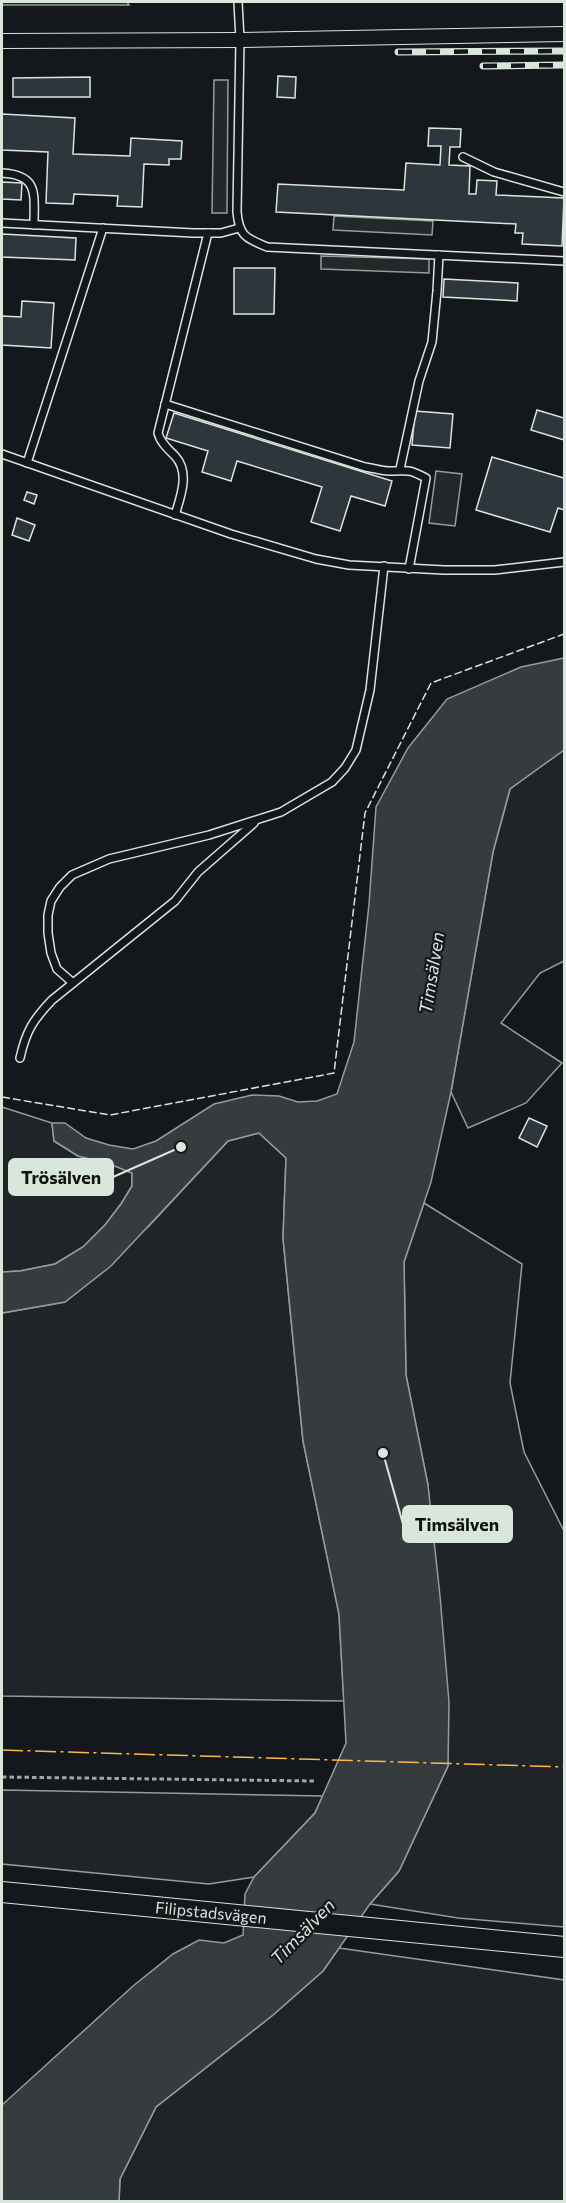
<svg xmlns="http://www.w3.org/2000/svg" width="566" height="2203" viewBox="0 0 566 2203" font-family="Commissioner,sans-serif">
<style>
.green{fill:#202428;stroke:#939e99;stroke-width:1.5}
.parking{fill:#24282b;stroke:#939e99;stroke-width:1.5}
.water{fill:#363b3e;stroke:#939e99;stroke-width:1.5}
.building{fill:#2c363c;stroke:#d8e6dc;stroke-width:1.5}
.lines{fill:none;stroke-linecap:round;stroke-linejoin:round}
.lane-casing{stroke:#d8e6dc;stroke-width:10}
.street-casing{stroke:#d8e6dc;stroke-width:16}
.secondary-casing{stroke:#d8e6dc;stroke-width:22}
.path{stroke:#9da8a2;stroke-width:3;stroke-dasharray:4.5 3;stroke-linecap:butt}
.lane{stroke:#14181c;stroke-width:7}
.street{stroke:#14181c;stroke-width:14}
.secondary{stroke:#14181c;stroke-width:20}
.rail-casing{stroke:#d8e6dc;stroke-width:7}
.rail{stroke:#14181c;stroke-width:4.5;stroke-dasharray:14;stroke-linecap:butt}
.fence{stroke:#d8e6dc;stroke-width:1.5;stroke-dasharray:8 3;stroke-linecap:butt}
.power{stroke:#ffb74d;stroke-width:1.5;stroke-dasharray:21 4.5 3 4.5;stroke-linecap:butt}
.labels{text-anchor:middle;stroke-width:4.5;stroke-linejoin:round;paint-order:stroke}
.street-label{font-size:16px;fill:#d8e6dc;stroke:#14181c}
.water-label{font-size:18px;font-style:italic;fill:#d8e6dc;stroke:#14181c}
.leader{fill:none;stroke:#d8e6dc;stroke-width:2}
.callout-dot{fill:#d8e6dc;stroke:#14181c;stroke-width:2}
.callout{fill:#d8e6dc;stroke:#d8e6dc;stroke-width:2}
.callout-label{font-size:18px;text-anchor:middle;font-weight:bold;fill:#111}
</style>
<rect width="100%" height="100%" fill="#14181c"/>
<g class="green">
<polygon points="2,2 127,2 129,5 2,5"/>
<polygon points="562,750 564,750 564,961 540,973 501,1023 562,1063 526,1103 468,1128 451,1092 493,852 510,789"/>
<polygon points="2,1107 52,1123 54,1141 78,1156 107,1162 132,1173 132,1186 121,1204 105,1225 83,1247 55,1264 20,1271 2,1272"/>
<polygon points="259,1133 286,1158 283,1238 303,1441 339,1614 344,1701 2,1696 2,1313 65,1302 149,1226 228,1141"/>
<polygon points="424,1203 522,1264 510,1383 524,1452 564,1531 564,1927 458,1918 370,1904 399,1871 448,1766 428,1485 406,1375 404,1262"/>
<polygon points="2,1790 323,1796 315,1813 254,1877 209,1884 2,1864"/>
<polygon points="339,1948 564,1980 564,2201 119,2202 120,2179 156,2107 273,2015 323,1971"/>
</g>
<g class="parking">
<polygon points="214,80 228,80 227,213 212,213"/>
<polygon points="334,216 433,221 432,235 333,230"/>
<polygon points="321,256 429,259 429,273 321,269"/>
<polygon points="436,471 462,474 455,526 429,523"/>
</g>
<polygon class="water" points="564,658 564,750 510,789 493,852 451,1092 431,1182 404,1262 406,1375 428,1485 440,1596 449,1702 448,1766 399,1871 370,1904 323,1971 273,2015 156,2107 120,2179 119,2201 2,2201 2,2105 133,1986 173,1954 199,1940 224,1943 243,1935 245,1894 254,1877 315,1813 346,1743 339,1614 303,1441 283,1238 286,1158 259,1133 228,1141 111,1266 65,1302 2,1313 2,1272 20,1271 55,1264 83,1247 105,1225 121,1204 132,1186 132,1173 107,1163 78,1156 54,1141 52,1123 65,1123 86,1138 109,1145 133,1149 156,1141 214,1104 252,1095 279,1096 298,1102 317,1101 337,1094 354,1042 369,904 376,807 408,748 447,699 521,667"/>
<g class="building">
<polygon points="278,76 296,77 295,98 277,97"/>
<polygon points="90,77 90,97 13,97 13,78"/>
<polygon points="2,114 75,118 73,154 130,156 131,138 182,141 181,159 169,159 169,165 144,164 142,207 117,206 118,196 74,194 73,204 46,203 48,152 2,150"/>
<polygon points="429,128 461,129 460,147 450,147 449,165 470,166 469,194 476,194 477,180 497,181 496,195 564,198 562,246 522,244 523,233 515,233 516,224 276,212 278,184 404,190 406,163 440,165 441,146 428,146"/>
<polygon points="2,182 22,183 21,200 2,199"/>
<polygon points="2,234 76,238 75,260 2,257"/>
<polygon points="234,268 275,268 274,314 234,314"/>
<polygon points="444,279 518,283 517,301 443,297"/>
<polygon points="22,301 54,303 51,348 2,345 2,316 21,317"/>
<polygon points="537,410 564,418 564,440 531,430"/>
<polygon points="415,411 453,414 450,448 412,445"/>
<polygon points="174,413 392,481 385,506 351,496 340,531 311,522 322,487 237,461 231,481 202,472 208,451 166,438"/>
<polygon points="492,457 564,478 564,510 558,508 550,532 476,510"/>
<polygon points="27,492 37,495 34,504 24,500"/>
<polygon points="17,518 35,525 29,541 12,535"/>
<polygon points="529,1118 547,1126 537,1147 519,1138"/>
</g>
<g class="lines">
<defs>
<g id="lane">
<path d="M238,2L240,40L237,212C239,236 246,238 267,247L564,261"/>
<polyline points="463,157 494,172 564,192"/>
<path d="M2,173C39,175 34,194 34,225"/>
<polyline points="2,223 193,233 221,233 239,228"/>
<path d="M165,404L365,467C373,468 382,471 389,471C409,471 407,468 426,478L409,569"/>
<polyline points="2,454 231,534 316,559 349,565 444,570 495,570 564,562"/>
<polyline points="27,463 103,228"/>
<polyline points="400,469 419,381 432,342 437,291 439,255"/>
<path d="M175,515C181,496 190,472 175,456C168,449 160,442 158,433L208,233"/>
<polyline points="73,983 57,969 51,953 48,933 48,915 51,901 60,887 72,875 109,859 209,835 281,812 332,782 345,768 356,750 370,690 384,566"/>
<path d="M20,1058C26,1031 33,1020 52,1000L175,901L198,872L254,823"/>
</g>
<polyline id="street" points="2,41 240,40 564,34"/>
<g id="secondary">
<path id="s1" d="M2,1892L564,1947"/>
</g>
</defs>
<use href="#lane" class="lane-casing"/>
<use href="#street" class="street-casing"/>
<use href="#secondary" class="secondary-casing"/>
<polyline class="path" points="2,1777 315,1781"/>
<use href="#lane" class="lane"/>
<use href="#street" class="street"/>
<use href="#secondary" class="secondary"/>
<defs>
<g id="rail">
<polyline points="398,52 564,51"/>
<polyline points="483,66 564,65"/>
</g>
</defs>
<use href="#rail" class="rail-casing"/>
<use href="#rail" class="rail"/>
<polyline class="fence" points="2,1097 110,1115 334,1073 365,813 431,683 564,634"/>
<polyline class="power" points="2,1750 564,1767"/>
</g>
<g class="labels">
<g class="street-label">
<text dy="6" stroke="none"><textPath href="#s1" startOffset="210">Filipstadsvägen</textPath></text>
</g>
<g class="water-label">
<text transform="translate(432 973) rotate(-81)" y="6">Timsälven</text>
<text transform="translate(303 1932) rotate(-46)" y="6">Timsälven</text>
</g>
</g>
<path class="leader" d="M181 1147L113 1177M383 1453L403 1524"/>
<g class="callout-dot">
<circle cx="181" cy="1147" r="6"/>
<circle cx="383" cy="1453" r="6"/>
</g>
<g class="callout">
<rect x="9" y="1159" width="104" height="36" rx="6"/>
<rect x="403" y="1506" width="109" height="36" rx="6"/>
</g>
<g class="callout-label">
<text x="61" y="1184">Trösälven</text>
<text x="457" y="1531">Timsälven</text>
</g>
<rect width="566" height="2203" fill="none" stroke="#d8e6dc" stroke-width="6"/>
</svg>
